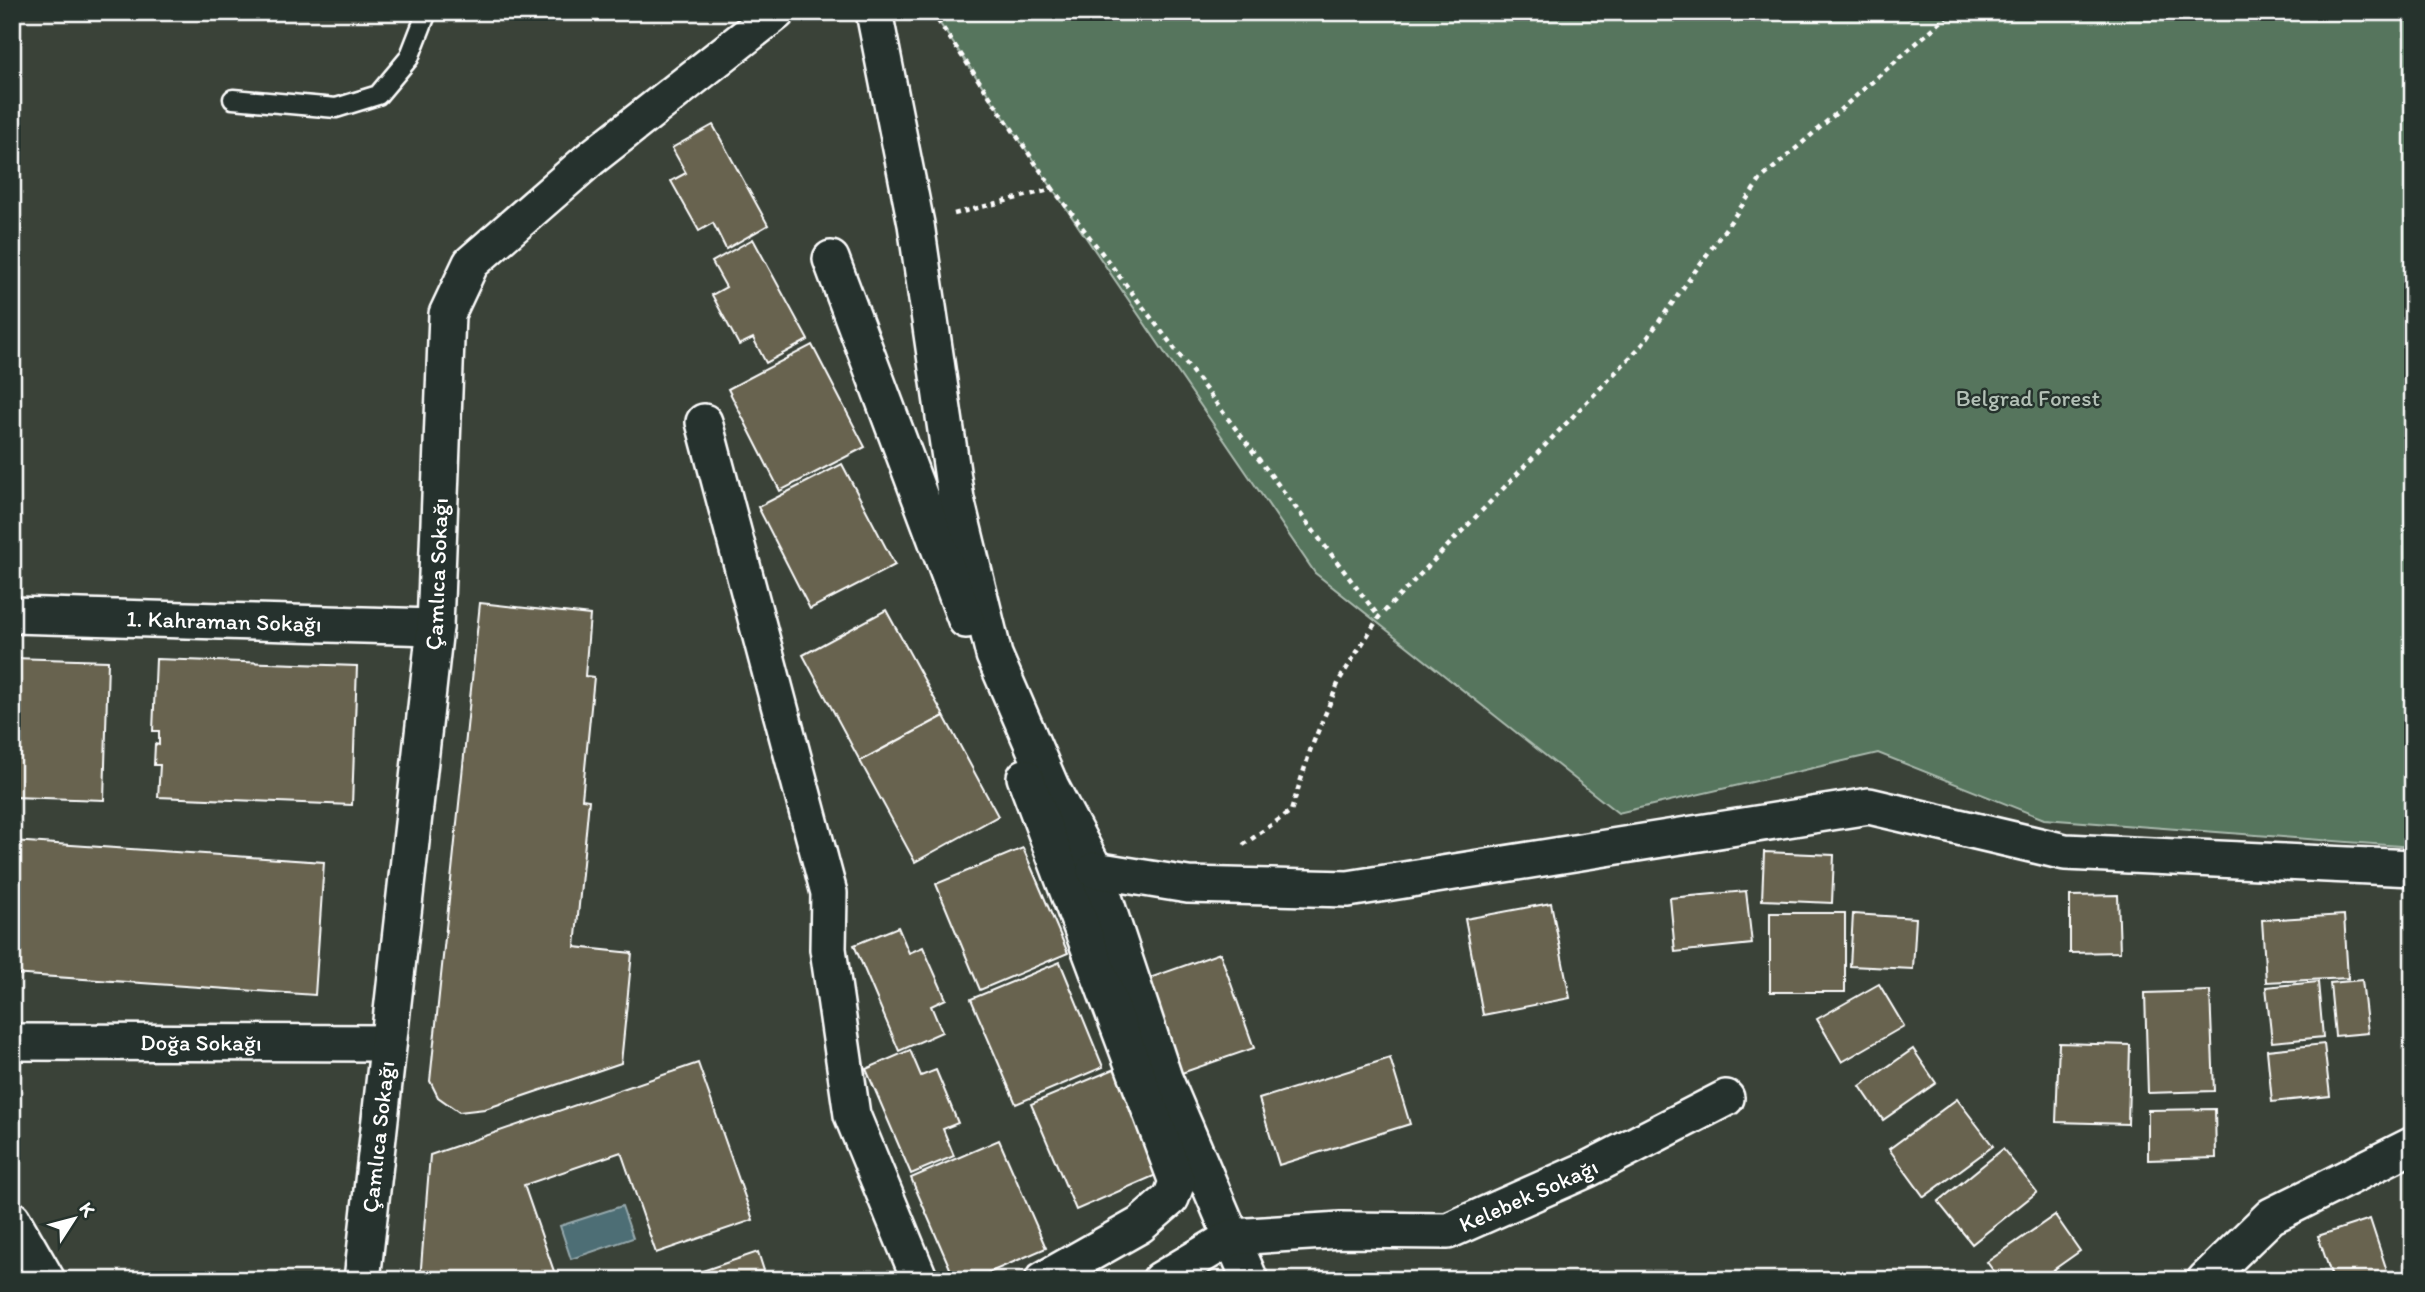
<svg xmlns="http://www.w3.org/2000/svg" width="2425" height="1292" viewBox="0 0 2425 1292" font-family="Itim,sans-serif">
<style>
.green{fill:#56745d;stroke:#aabaae;stroke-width:2}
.water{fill:#4e6e75;stroke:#95a8ac;stroke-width:2}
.building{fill:#676450;stroke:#fff;stroke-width:2}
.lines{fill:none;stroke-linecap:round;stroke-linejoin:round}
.service-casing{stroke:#fff;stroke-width:23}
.minor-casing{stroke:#fff;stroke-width:40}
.path{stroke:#fff;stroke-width:4.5;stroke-dasharray:5 5;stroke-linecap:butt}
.service{stroke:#26332d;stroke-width:18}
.minor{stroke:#26332d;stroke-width:35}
.labels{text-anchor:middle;stroke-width:5;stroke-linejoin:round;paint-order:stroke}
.park-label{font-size:23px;fill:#b3c0b6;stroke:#26332d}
.street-label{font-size:23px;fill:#fff;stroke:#26332d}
</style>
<rect width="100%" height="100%" fill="#3a4238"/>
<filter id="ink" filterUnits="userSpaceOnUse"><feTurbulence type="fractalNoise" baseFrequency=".0143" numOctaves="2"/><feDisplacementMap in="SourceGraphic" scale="14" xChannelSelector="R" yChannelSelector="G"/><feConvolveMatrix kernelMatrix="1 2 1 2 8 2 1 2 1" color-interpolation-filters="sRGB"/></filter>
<g filter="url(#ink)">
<polygon class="green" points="932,12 1905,12 1910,19 1919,12 2413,12 2413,847 2044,819 1878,753 1618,813 1315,573"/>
<polygon class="water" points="622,1206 633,1238 571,1259 560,1226"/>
<g class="building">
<polygon points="713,125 768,225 726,249 713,223 699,231 671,181 686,173 672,148"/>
<polygon points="753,239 808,340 766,363 753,338 739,345 712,295 726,287 712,262"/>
<polygon points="812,345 865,447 780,491 728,389"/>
<polygon points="842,464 895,565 810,609 758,507"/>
<polygon points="480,603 590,615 585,676 594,677 582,799 589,800 575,947 632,953 621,1063 485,1109 459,1112 438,1097 430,1081"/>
<polygon points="886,610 944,716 860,761 803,655"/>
<polygon points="12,658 108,661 104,800 12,797"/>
<polygon points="156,659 357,666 352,805 158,797 160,765 154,765 155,744 159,745 159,731 153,731"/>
<polygon points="944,716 998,816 915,862 860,761"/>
<polygon points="12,841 324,862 315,995 12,974"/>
<polygon points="1023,848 1068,953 980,990 936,884"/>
<polygon points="1764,852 1834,855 1832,903 1762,900"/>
<polygon points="1746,891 1752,944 1675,952 1670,898"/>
<polygon points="2118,895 2120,952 2070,953 2070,896"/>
<polygon points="1551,903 1570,998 1483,1015 1465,919"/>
<rect x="1770" y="913" width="75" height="79"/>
<polygon points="1853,914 1916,918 1913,969 1850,966"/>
<polygon points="2344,915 2348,978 2266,982 2262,920"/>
<polygon points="898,927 909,953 923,947 946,999 931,1006 942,1032 899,1051 854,945"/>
<polygon points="1220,953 1254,1048 1173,1076 1141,981"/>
<polygon points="1060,962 1103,1067 1016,1104 971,999"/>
<polygon points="2362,980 2368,1033 2335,1036 2330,983"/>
<polygon points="2318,982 2323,1037 2272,1042 2266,987"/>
<polygon points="1879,984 1904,1026 1842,1062 1817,1019"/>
<polygon points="2210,991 2214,1091 2148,1093 2145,993"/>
<polygon points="2059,1043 2130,1045 2128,1124 2056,1122"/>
<polygon points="2324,1044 2330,1096 2272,1102 2267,1050"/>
<polygon points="1913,1049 1936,1083 1883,1120 1860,1086"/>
<polygon points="910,1050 921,1076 936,1070 958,1123 943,1129 954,1156 911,1174 866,1069"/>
<polygon points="1390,1058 1410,1124 1279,1165 1259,1099"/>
<polygon points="698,1063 753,1220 656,1253 621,1152 524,1185 557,1280 420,1280 430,1155"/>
<polygon points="1119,1067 1163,1172 1076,1210 1031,1104"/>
<polygon points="1957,1099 1993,1146 1924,1197 1889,1149"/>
<polygon points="2215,1109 2216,1158 2148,1160 2148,1110"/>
<polygon points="999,1140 1046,1248 972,1280 955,1280 911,1178"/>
<polygon points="2003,1149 2037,1192 1972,1244 1938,1202"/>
<polygon points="2055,1215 2080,1251 2039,1280 2000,1280 1987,1262"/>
<polygon points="2370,1219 2390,1280 2333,1280 2318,1236"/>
<polygon points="758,1252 767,1280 676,1280"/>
</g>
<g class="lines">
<defs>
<polyline id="service" points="233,99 336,108 378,95 409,58 427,12"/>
<g id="minor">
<polyline points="874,12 916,224 956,499 994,655 1051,787 1095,870 1164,1078 1250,1280"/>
<polyline points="831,259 966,620"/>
<polyline points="704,422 829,893 828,949 852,1115 920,1280"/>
<path id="s1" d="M12,615L435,627"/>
<polyline points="1025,777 1177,1182 1171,1198 1140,1225 1043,1280"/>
<polyline points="1095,870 1188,885 1348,889 1869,806 2065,852 2413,868"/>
<path id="s2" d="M12,1042L388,1043"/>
<polyline points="12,1219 47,1280"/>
<path id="s3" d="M362,1280L435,627L447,314L471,263L590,159L777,12"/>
<path id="s4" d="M1160,1280L1232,1237L1341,1230L1448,1231L1588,1169L1726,1098"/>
<polyline points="2205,1280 2271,1216 2413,1145"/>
</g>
</defs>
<use href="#service" class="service-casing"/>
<use href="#minor" class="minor-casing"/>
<g class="path">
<polyline points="932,12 1053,189"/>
<polyline points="954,214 1053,189 1379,617"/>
<polyline points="1243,845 1291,811 1311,748 1340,679 1379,617 1643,344 1761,179 1952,12"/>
</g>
<use href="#service" class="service"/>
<use href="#minor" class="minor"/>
</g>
</g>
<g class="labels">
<g class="park-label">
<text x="2028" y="406">Belgrad Forest</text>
</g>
<g class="street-label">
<text dy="8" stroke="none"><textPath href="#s3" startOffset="710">Çamlıca Sokağı</textPath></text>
<text dy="8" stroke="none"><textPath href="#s1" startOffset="212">1. Kahraman Sokağı</textPath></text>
<text dy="8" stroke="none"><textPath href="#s2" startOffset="189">Doğa Sokağı</textPath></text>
<text dy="8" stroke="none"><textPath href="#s3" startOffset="144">Çamlıca Sokağı</textPath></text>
<text dy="8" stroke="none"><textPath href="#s4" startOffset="388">Kelebek Sokağı</textPath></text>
</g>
</g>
<rect width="2425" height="1292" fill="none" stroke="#26332d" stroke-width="42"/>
<rect x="21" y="21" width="2383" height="1250" fill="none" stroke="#fff" stroke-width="2.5" filter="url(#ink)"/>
<g transform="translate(74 1219) rotate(54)" stroke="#26332d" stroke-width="5" paint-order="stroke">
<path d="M0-5L12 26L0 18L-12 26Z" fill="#ffffff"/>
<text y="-10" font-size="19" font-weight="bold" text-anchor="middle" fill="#ffffff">K</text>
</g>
</svg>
